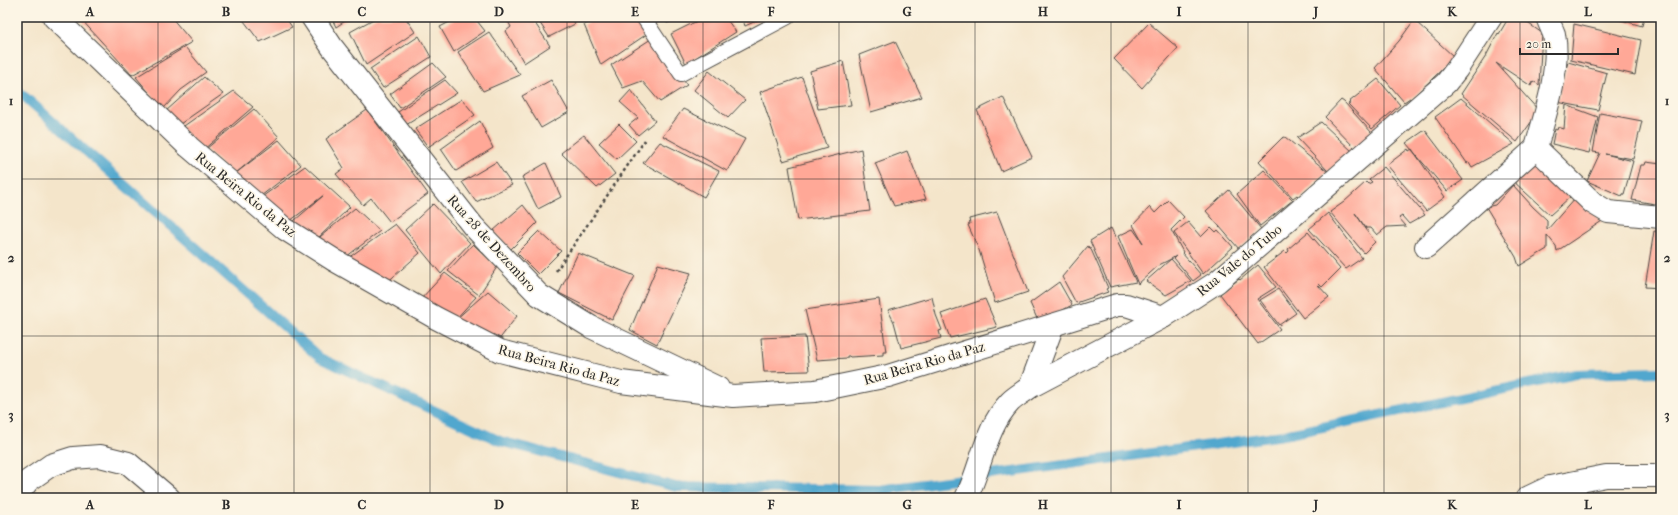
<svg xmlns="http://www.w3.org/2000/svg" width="1678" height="515" viewBox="0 0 1678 515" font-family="'IM FELL French Canon',serif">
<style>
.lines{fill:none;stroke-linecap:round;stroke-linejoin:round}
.stream{stroke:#51a7ce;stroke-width:10}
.building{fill:#ffa897}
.lane-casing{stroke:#494743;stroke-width:16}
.street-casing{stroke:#494743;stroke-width:24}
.path{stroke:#494743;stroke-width:2.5;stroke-dasharray:3 3;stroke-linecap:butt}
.lane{stroke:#fff;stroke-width:14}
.street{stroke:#fff;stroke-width:22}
.grid{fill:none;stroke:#2b2b2b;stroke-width:1;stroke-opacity:0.55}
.labels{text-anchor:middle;stroke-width:3;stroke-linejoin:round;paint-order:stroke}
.street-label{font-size:14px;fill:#2b2b2b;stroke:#fcf5e5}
.neatline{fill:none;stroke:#2b2b2b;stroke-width:1.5}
.grid-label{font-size:13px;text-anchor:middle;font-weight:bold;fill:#2b2b2b}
</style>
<rect width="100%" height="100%" fill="#fcf5e5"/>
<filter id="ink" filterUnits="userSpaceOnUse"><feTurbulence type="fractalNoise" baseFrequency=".025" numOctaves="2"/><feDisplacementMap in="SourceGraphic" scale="8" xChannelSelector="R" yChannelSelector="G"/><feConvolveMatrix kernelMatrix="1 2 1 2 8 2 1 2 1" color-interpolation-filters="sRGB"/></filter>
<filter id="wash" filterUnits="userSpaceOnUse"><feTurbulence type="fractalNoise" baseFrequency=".012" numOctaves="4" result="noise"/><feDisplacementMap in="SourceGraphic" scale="16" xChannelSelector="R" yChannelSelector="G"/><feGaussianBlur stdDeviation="0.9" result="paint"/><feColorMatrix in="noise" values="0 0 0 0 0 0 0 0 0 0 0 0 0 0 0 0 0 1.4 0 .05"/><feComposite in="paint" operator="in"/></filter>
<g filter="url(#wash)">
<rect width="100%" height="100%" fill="#f4e5ca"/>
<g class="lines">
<polyline class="stream" points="17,90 320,358 500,441 676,487 880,490 1284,435 1576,374 1661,372"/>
</g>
<g id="blocks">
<g class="building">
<polygon points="79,17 171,17 192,42 132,75"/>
<polygon points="241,17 285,17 292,27 260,42"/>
<polygon points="331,17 351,17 336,27"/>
<polygon points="377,17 405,17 415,32 366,65 350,32"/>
<polygon points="459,17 474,17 485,31 454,52 440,27"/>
<polygon points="506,17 531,17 550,46 524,63 506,31 511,27"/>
<polygon points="536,17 572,17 575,24 549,37"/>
<polygon points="597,17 637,17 647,34 601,65 584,25"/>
<polygon points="664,17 681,17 667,23"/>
<polygon points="705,17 725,17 736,32 686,64 671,34"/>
<polygon points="742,17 765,17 745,26"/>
<polygon points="1509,17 1519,17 1542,33 1539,85 1533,81 1531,86 1496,63 1539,111 1517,142 1461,94 1486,56 1498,33 1499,34"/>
<polygon points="1611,17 1644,17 1642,26"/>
<polygon points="1414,20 1453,56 1450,59 1452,60 1411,99 1410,98 1404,102 1375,68 1399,41"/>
<polygon points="1149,23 1178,48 1142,88 1114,59"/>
<polygon points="1574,24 1641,40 1635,75 1571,60"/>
<polygon points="489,32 520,75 483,91 458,52"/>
<polygon points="419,36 431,57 383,88 370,69"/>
<polygon points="651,39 687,85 660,102 642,81 623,88 611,65"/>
<polygon points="895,41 922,97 871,112 859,55"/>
<polygon points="185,47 206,72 181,90 163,109 136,77"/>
<polygon points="843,61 851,105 818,109 810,71"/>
<polygon points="1568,62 1607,73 1598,110 1557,102"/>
<polygon points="433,63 446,77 400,108 390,94"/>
<polygon points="709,71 745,100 728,118 694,90"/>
<polygon points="204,77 223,94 180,124 166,111"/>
<polygon points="802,77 827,148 783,161 760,92"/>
<polygon points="1378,79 1400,105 1372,129 1348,104 1350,103 1349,102"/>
<polygon points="445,80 457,93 406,125 398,112"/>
<polygon points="551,80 569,112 541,128 522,96"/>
<polygon points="631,90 655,121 638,135 629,125 638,118 620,102"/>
<polygon points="234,91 253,107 203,150 181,128"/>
<polygon points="1003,97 1032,157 1001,171 977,110"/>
<polygon points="1461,98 1514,144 1472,167 1469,162 1467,163 1435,117"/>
<polygon points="462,99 475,115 428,147 415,129"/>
<polygon points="1341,100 1344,102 1372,133 1355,148 1325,117"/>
<polygon points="1566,105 1598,117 1589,153 1552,144 1555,129 1557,130 1558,127 1564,129"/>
<polygon points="254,109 279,137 236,173 279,140 301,165 257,199 206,149"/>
<polygon points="683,109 745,139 727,171 663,136"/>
<polygon points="367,110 428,194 390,222 371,198 363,205 336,174 344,168 326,139"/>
<polygon points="1600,113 1642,121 1633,159 1605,154 1633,161 1624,194 1623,194 1622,196 1587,181 1600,153 1593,152"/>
<polygon points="480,121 493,148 456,171 441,149"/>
<polygon points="1321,122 1353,152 1328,171 1297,138"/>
<polygon points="619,124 636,141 617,159 599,143"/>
<polygon points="1425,130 1463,180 1447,191 1406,143"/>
<polygon points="584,135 615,174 597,188 561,153"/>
<polygon points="1285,137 1328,172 1316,181 1300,198 1297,195 1293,198 1259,161 1282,138"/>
<polygon points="660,142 719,171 704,197 643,163"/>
<polygon points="861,149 870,211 798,220 789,167"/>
<polygon points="1408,149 1409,151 1412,149 1445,197 1426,211 1387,165"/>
<polygon points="907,151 926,199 894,206 875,163"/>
<polygon points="1530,160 1537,166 1538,165 1570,197 1550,215 1512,180"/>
<polygon points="496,162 512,185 476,202 462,182"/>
<polygon points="1646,162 1661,164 1661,205 1632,200 1641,165 1645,165"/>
<polygon points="546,163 561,197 538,209 522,177"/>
<polygon points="305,166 350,207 313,243 287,227 324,195 286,224 259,199"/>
<polygon points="1384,167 1425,215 1409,224 1402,216 1399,218 1406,226 1387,227 1377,235 1371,228 1366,228 1355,213 1375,242 1364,253 1330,212 1344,202 1366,182 1368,184 1372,182 1369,179"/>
<polygon points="1264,170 1293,200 1260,226 1237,194"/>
<polygon points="1513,185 1533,207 1547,220 1547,230 1575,198 1602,221 1557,251 1556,246 1547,235 1547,249 1519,266 1516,257 1486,207 1495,205"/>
<polygon points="1229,190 1261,229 1239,249 1206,211"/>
<polygon points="1168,200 1184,217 1171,230 1183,252 1182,253 1201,275 1193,281 1174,258 1176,256 1171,259 1191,281 1166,295 1146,281 1171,259 1159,265 1138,284 1118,236 1133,229 1143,243 1133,225 1150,207 1155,213"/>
<polygon points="433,204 470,243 441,274 405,230"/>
<polygon points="523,205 537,223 511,249 493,231"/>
<polygon points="355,208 380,231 342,260 315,241"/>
<polygon points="997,212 1028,292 995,303 979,250 968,225 970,224 969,219"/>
<polygon points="1328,213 1362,258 1346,269 1309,229"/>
<polygon points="1188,222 1201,237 1211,227 1216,232 1218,230 1233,247 1203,274 1174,233"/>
<polygon points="395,224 420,253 384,285 344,261"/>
<polygon points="1111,228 1136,282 1110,287 1090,241"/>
<polygon points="539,231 561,251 538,274 517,253"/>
<polygon points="1654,231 1661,232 1661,288 1645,287"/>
<polygon points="1308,232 1340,269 1322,287 1319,284 1318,285 1329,297 1303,318 1264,267 1285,251 1287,253 1289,251 1288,249"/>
<polygon points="473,244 497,267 479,295 448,271"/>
<polygon points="1088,246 1089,248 1090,247 1108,288 1106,289 1108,292 1076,303 1062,277"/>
<polygon points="578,253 635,276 612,320 559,293"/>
<polygon points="658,264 691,273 657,344 630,330"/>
<polygon points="1258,265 1276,287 1257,299 1280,329 1258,344 1220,294 1239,279 1240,280"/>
<polygon points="445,273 476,297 452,323 419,301"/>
<polygon points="1059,282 1072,305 1039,323 1030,303"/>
<polygon points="1278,289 1296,313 1279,325 1260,300"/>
<polygon points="488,291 517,316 495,345 455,320"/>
<polygon points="932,297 936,315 942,330 939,331 941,338 901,348 894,322 888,310"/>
<polygon points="879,299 886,352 883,352 883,355 850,357 849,356 847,356 847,358 817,360 805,310"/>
<polygon points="985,299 997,327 950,338 941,314"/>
<polygon points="805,336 809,371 764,372 761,338"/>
</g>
</g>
</g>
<g filter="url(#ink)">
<use href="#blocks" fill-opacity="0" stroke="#494743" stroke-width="1"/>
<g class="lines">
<defs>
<polyline id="lane" points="643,17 681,74 788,17"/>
<g id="street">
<polyline points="54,17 189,147 285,229 334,260 436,318 500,351 621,382 733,396 815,391 888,376 1117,305 1126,305 1163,317"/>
<polyline points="312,17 332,47 473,226 539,295 591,327 718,388"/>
<path d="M1547,17C1549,23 1552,29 1554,34C1561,70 1545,114 1536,148L1593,203L1608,212L1661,217"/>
<polyline points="1426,247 1536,148"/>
<polyline points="1030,387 1053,325"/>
<polyline points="17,495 28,481 51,465 73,458 100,456 128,463 169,498"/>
<path d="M966,498C982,466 985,428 1010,402C1016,396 1024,392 1030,387L1163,317L1217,282L1446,83L1457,69L1491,17"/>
<polyline points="1527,498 1550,487 1606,476 1661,476"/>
</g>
</defs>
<use href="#lane" class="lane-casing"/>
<use href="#street" class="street-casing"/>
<polyline class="path" points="556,271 645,140"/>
<use href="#lane" class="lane"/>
<use href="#street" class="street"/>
</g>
</g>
<path class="grid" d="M158,17V498M294,17V498M430,17V498M567,17V498M703,17V498M839,17V498M975,17V498M1111,17V498M1248,17V498M1384,17V498M1520,17V498M17,179H1661M17,336H1661"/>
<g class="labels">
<g class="street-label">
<text transform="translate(246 194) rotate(39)" y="5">Rua Beira Rio da Paz</text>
<text transform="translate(492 243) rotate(48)" y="5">Rua 28 de Dezembro</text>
<text transform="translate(1239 260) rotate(-39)" y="5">Rua Vale do Tubo</text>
<text transform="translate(924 363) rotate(-16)" y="5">Rua Beira Rio da Paz</text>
<text transform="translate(559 365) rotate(15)" y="5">Rua Beira Rio da Paz</text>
</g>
</g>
<rect width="1678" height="515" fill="none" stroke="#fcf5e5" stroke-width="44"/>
<path d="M1520 48v6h98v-6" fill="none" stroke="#2b2b2b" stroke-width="2"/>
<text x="1526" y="48" font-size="12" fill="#2b2b2b" stroke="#fcf5e5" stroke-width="3" paint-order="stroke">20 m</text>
<rect x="22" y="22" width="1634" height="471" class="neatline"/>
<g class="grid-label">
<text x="90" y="16">A</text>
<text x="226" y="16">B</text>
<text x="362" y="16">C</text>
<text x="499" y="16">D</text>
<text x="635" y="16">E</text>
<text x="771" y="16">F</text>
<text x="907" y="16">G</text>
<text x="1043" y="16">H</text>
<text x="1179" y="16">I</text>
<text x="1316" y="16">J</text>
<text x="1452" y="16">K</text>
<text x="1588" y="16">L</text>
<text x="11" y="105">1</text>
<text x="1667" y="105">1</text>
<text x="11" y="262">2</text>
<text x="1667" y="262">2</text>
<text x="11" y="419">3</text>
<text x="1667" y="419">3</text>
<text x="90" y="509">A</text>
<text x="226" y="509">B</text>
<text x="362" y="509">C</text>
<text x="499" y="509">D</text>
<text x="635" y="509">E</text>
<text x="771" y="509">F</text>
<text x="907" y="509">G</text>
<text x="1043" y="509">H</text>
<text x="1179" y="509">I</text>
<text x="1316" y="509">J</text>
<text x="1452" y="509">K</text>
<text x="1588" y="509">L</text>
</g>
</svg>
